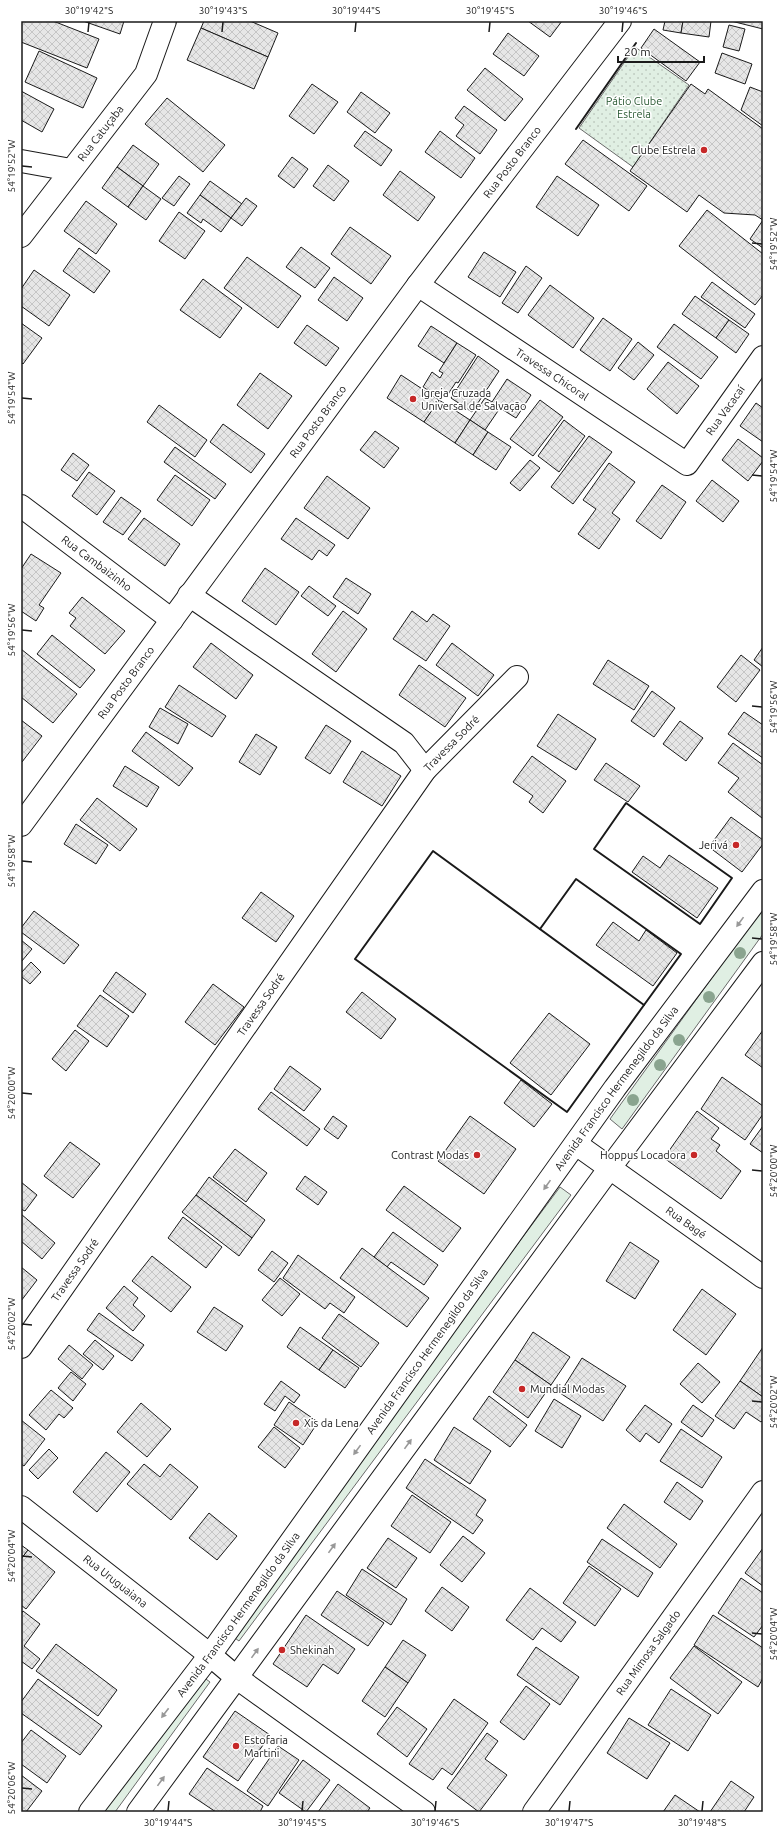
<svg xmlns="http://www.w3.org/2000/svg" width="784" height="1833" viewBox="0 0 784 1833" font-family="Ubuntu,sans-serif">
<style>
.grass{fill:#e0efe3;stroke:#6a6a6a}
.park{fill:url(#park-dots);stroke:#6a6a6a}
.building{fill:url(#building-cross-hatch);stroke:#1a1a1a}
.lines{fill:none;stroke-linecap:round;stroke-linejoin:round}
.minor-casing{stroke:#1a1a1a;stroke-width:24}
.major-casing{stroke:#1a1a1a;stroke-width:24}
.minor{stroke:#fff;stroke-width:22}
.major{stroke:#fff;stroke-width:22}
.wall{stroke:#1a1a1a;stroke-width:2}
.tree{fill:#8aa48f}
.oneway{fill:#989898}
.ticks{fill:none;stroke:#1a1a1a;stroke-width:1.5}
.poi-dot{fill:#c62828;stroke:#fff;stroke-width:1.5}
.labels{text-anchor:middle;stroke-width:3;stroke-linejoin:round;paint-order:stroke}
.park-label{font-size:11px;fill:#2b5a34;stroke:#fff}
.street-label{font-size:11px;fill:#1a1a1a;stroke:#fff}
.poi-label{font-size:11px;fill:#1a1a1a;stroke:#fff;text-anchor:start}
.neatline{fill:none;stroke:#1a1a1a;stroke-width:1.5}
.ticks-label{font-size:10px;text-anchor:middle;fill:#1a1a1a}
</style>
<defs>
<pattern id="park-dots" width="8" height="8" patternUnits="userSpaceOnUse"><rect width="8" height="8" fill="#e0efe3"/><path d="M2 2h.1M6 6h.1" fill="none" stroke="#c0ccc2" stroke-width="1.8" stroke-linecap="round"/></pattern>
<pattern id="building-cross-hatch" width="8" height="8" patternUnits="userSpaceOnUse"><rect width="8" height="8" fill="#e6e6e6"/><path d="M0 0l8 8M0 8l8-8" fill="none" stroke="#c5c5c5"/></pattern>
</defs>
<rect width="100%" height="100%" fill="#fff"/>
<g class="grass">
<polygon points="763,907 763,934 622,1129 610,1119"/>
<polygon points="560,1187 571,1195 239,1641 228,1633"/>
<polygon points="199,1674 210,1682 115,1812 97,1812"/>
</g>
<polygon class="park" points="635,47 689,85 633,167 579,128"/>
<g class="building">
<polygon points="21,21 53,21 99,39 87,68 21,42"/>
<polygon points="83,21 124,21 120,34"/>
<polygon points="204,21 250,21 278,33 268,57 201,28"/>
<polygon points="528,21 562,21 550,37"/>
<polygon points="665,21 683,21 681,33 663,30"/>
<polygon points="683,21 711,21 709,37 681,33"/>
<polygon points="731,21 763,21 763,29"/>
<polygon points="729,25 745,29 739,51 723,47"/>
<polygon points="201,28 268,57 254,89 187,60"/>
<polygon points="654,29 700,62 686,81 641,48"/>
<polygon points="508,33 539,56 524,76 493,54"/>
<polygon points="39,51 97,78 83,108 25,82"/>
<polygon points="722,53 752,64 745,84 715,73"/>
<polygon points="485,68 523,99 505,121 467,90"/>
<polygon points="312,84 338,102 314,134 289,116"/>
<polygon points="691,84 705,94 708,89 763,129 763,220 755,215 724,213 699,195 687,212 630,171"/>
<polygon points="750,87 763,92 763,126 741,110"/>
<polygon points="21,91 54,109 42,132 21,120"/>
<polygon points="361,92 390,113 375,133 347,112"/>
<polygon points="167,98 225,145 203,172 145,124"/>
<polygon points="464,106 497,130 480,154 456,136 464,125 455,118"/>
<polygon points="365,131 392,150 381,166 354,146"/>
<polygon points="440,131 475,158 461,178 425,152"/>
<polygon points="583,140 647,186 629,211 565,164"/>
<polygon points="133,145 159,164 143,186 117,167"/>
<polygon points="292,157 308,169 294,188 278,176"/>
<polygon points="328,165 349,181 334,201 313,186"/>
<polygon points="117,167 143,186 128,207 102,188"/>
<polygon points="400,171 435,197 418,221 383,195"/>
<polygon points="179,176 190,184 174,206 162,198"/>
<polygon points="557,176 599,205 578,236 536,207"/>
<polygon points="210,181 242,204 231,218 200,195"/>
<polygon points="143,186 161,199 146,220 128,207"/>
<polygon points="200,195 231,218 221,232 203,219 201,223 187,213"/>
<polygon points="246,198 257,206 242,226 231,218"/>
<polygon points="86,201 117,224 96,254 64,231"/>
<polygon points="707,210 763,254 763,295 755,305 679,246"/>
<polygon points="179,212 205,231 185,259 159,241"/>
<polygon points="763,220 763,248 750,239"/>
<polygon points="350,227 391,256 371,284 331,254"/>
<polygon points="301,247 330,268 315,288 286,267"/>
<polygon points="79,248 110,271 94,293 63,271"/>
<polygon points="484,252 516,272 500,297 468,277"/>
<polygon points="247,257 301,296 278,328 224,288"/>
<polygon points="526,266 542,278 518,313 502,303"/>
<polygon points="34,270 70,295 49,326 21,306 21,289"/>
<polygon points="334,277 363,298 347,321 318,300"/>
<polygon points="203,279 242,308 220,338 180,310"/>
<polygon points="712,282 755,314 745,328 701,297"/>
<polygon points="550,285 594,318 573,348 528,315"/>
<polygon points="695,296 729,320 716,338 682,314"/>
<polygon points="603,318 632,339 610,371 580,350"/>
<polygon points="729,320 749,334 736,353 716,338"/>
<polygon points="21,323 42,338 23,364 21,362"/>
<polygon points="674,324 718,357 701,379 657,347"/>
<polygon points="307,325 339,348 326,366 294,343"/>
<polygon points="431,326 457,343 444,363 418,346"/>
<polygon points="638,342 654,355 634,380 618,368"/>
<polygon points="457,343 476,355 458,383 456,382 447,396 443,393 440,398 423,387 432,372 440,378 443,373 439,371"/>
<polygon points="478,356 499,371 472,412 451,398"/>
<polygon points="668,362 699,386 677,414 647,389"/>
<polygon points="260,373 292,396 268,429 237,405"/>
<polygon points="401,375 439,400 424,422 387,398"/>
<polygon points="507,379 531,395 516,418 500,408 485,430 470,420 485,398 492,402"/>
<polygon points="439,400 470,420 455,443 424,422"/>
<polygon points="540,400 563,417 533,456 510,439"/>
<polygon points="756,403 763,408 763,442 740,426"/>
<polygon points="159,405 207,440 195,457 147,422"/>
<polygon points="470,420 488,432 473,455 455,443"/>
<polygon points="564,420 585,436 559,472 538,456"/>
<polygon points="223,424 265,454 251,473 210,442"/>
<polygon points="375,431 399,448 384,468 360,450"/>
<polygon points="488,432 511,447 496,470 473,455"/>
<polygon points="589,436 612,452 573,504 551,487"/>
<polygon points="738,439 763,458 763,461 748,481 722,460"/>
<polygon points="175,447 226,484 215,499 164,462"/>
<polygon points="73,453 89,465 77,481 61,470"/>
<polygon points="530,460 540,468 520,491 510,483"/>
<polygon points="609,463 635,482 612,513 620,519 599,549 578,534 596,509 583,500"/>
<polygon points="89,472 115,491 97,515 72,496"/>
<polygon points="175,475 210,500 192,526 157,500"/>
<polygon points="327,476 370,508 348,539 304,508"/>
<polygon points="712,480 739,501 723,522 696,501"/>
<polygon points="662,485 686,502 661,539 636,521"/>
<polygon points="121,497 141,511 123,535 103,522"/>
<polygon points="144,518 180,544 165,566 128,539"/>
<polygon points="296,518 335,545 327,556 319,550 312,560 281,539"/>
<polygon points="31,554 61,573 39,605 44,608 36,621 21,611 21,569"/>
<polygon points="265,568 299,592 276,625 242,601"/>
<polygon points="346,578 371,594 358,614 333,597"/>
<polygon points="309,586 336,606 328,616 301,596"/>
<polygon points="82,597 125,631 105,654 70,626 76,618 69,613"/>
<polygon points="343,611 367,629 336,672 312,654"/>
<polygon points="412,611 427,622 433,614 450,626 426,661 393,639"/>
<polygon points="52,635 95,670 80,688 37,654"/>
<polygon points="211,643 253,675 236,699 193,667"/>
<polygon points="452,643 494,675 478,696 436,665"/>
<polygon points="763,647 763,667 754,660"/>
<polygon points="21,649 77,694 53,723 21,697"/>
<polygon points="741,655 760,670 736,702 717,687"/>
<polygon points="608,660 649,686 634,710 593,684"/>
<polygon points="419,665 466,698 445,727 399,695"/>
<polygon points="179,685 226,716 212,737 165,707"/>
<polygon points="652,691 675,708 654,737 631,721"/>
<polygon points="160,708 188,724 178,744 149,727"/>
<polygon points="744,712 763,725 763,758 728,734"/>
<polygon points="558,714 596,739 576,770 537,746"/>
<polygon points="21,720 42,736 22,762 21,762"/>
<polygon points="680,721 703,738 686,761 663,744"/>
<polygon points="326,725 351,741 330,774 305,758"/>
<polygon points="146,732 193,768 179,786 132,751"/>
<polygon points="256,734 277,747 260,775 239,762"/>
<polygon points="733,743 763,765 763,816 762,818 728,792 739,778 718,763"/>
<polygon points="362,751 401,776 382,806 343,782"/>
<polygon points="532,756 566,781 543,813 529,802 533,796 513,782"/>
<polygon points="606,763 640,786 628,802 594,780"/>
<polygon points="125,766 159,787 147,807 113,786"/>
<polygon points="97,798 137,829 120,851 80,820"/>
<polygon points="731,817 763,840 763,844 742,872 709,847"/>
<polygon points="76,824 108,845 96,864 64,844"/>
<polygon points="669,855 718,888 697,918 632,872 643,856 660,868"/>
<polygon points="261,892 294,916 276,942 242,918"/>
<polygon points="34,911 79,945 64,964 21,932 21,928"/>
<polygon points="613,922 639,941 646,930 677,953 653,986 596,945"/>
<polygon points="21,940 32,949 21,962"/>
<polygon points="31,962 41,972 30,984 21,976 21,973"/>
<polygon points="116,972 146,994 133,1013 103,991"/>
<polygon points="213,984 244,1007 215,1045 185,1022"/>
<polygon points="362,992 396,1019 381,1039 346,1012"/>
<polygon points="100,995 129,1016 107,1047 77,1026"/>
<polygon points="549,1013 590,1044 551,1095 510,1063"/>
<polygon points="75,1030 89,1041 66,1071 52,1059"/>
<polygon points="763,1030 763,1068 745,1055"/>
<polygon points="290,1066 321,1089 304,1111 274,1089"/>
<polygon points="722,1077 763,1106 763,1114 745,1140 701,1109"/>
<polygon points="521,1080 552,1104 534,1127 504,1103"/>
<polygon points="271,1092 320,1129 307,1146 258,1109"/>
<polygon points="697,1111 719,1128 711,1139 720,1145 716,1151 741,1171 721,1199 664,1158"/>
<polygon points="333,1116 347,1126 338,1139 324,1129"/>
<polygon points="470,1116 516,1149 484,1194 438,1161"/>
<polygon points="763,1126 763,1153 750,1144"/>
<polygon points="70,1142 100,1164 73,1198 44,1176"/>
<polygon points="235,1149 267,1173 246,1202 213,1177"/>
<polygon points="305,1176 327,1192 318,1205 296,1189"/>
<polygon points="209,1177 265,1220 252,1238 196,1195"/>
<polygon points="21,1182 37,1195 25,1211 21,1209"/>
<polygon points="404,1186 461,1228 443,1252 386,1210"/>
<polygon points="196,1195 252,1238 239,1256 182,1212"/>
<polygon points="21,1214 55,1243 42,1259 21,1241"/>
<polygon points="183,1217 222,1247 206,1268 168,1238"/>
<polygon points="393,1232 438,1265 424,1285 391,1262 387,1267 374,1257"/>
<polygon points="630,1242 659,1261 635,1299 606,1281"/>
<polygon points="362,1248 429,1298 407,1327 340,1278"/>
<polygon points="272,1251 288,1263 274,1282 258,1270"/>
<polygon points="298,1255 355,1297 344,1313 330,1303 325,1309 283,1278"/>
<polygon points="152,1256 191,1287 171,1312 132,1281"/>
<polygon points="21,1267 37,1280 21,1301"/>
<polygon points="280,1278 300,1294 282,1316 262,1300"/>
<polygon points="124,1286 138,1298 133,1305 145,1316 133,1331 106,1308"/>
<polygon points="702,1289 736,1314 706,1355 673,1330"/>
<polygon points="214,1307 243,1326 226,1351 197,1332"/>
<polygon points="99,1313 144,1345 132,1361 87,1330"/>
<polygon points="339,1314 379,1343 361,1367 322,1338"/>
<polygon points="300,1327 333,1350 319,1370 287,1347"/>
<polygon points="533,1332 570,1357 551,1385 515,1360"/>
<polygon points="95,1340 114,1356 103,1370 83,1354"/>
<polygon points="69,1345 93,1365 82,1379 58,1359"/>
<polygon points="763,1347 763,1397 740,1381"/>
<polygon points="333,1350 359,1368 345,1388 319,1370"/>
<polygon points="582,1358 626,1386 603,1421 560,1393"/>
<polygon points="515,1360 551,1385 528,1418 493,1392"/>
<polygon points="698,1363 720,1382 702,1403 680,1384"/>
<polygon points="71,1372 86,1384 73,1401 58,1388"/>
<polygon points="281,1381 300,1395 294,1403 285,1396 275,1411 264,1404"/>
<polygon points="740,1381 763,1397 763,1420 761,1422 746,1412 734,1429 715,1416"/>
<polygon points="51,1390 73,1408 64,1418 59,1414 46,1430 29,1415"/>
<polygon points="489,1396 527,1425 510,1447 473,1419"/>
<polygon points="554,1399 581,1416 562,1448 535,1431"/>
<polygon points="289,1402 318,1422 303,1445 274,1425"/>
<polygon points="141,1403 171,1429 147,1457 117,1432"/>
<polygon points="645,1405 672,1424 659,1443 646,1433 640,1442 626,1430"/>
<polygon points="693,1405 714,1420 702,1437 681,1422"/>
<polygon points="21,1420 45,1439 24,1466 21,1464"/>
<polygon points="274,1427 300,1448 285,1468 258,1447"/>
<polygon points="454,1427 491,1451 470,1484 434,1460"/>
<polygon points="681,1429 722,1457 702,1488 660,1461"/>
<polygon points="49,1449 58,1458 38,1479 29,1470"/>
<polygon points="106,1452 130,1472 97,1512 73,1492"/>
<polygon points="425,1459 486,1500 476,1515 483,1520 473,1534 406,1488"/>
<polygon points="144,1464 160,1477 170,1464 198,1487 171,1520 127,1484"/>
<polygon points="677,1482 703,1501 690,1520 664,1502"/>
<polygon points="412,1495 451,1522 430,1553 391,1526"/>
<polygon points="624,1504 677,1544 660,1568 607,1528"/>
<polygon points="209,1513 237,1536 217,1560 189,1538"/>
<polygon points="463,1536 485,1553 462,1582 440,1565"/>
<polygon points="388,1538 417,1558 396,1588 367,1568"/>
<polygon points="602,1539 653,1573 638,1597 587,1562"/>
<polygon points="21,1545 28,1550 21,1559"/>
<polygon points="763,1548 763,1586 745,1573"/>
<polygon points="28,1550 55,1572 26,1609 21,1605 21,1559"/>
<polygon points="589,1566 621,1589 595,1626 563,1603"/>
<polygon points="362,1569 407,1599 391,1625 346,1595"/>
<polygon points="741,1578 763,1593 763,1625 754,1637 718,1613"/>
<polygon points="442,1587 469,1607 452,1631 425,1611"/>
<polygon points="530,1588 576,1622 561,1642 542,1628 533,1640 506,1620"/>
<polygon points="337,1591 384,1623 368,1646 321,1615"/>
<polygon points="23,1611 40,1624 24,1646 40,1659 32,1669 21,1661 21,1614"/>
<polygon points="306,1615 355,1649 338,1674 323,1664 307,1687 273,1664"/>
<polygon points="713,1615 763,1648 763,1678 758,1687 694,1645"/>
<polygon points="403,1640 426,1655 408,1683 385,1667"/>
<polygon points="56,1644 117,1690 98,1716 36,1671"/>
<polygon points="694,1646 742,1682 718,1714 670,1678"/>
<polygon points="536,1647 579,1677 560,1705 517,1675"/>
<polygon points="385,1667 408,1683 385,1717 362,1701"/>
<polygon points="38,1679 102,1726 80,1755 21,1713 21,1702"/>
<polygon points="526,1686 550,1704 524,1740 500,1722"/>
<polygon points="671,1689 711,1715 688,1751 648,1725"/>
<polygon points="454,1699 488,1723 452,1775 442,1768 433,1780 409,1764"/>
<polygon points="397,1707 427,1729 407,1757 377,1734"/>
<polygon points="235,1711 270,1735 238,1781 203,1757"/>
<polygon points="629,1718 670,1743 647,1779 607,1753"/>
<polygon points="31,1730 66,1756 47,1783 21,1764 21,1743"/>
<polygon points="487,1733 498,1741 485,1759 507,1775 479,1812 447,1788"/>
<polygon points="278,1746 299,1760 268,1806 247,1791"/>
<polygon points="303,1760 330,1780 306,1812 279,1793"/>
<polygon points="207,1768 263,1806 260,1812 216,1812 189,1794"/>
<polygon points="21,1775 42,1791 26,1812 21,1812"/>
<polygon points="731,1781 754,1797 744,1812 710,1812"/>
<polygon points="338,1784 370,1808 367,1812 318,1812"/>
<polygon points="675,1795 700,1812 663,1812"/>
</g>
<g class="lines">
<defs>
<g id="minor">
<polyline points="21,161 71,170"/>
<path id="s1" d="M21,236L146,74L165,21"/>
<path id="s2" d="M418,285L687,464L763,357"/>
<path id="s3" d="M21,506L172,620"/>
<polyline points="189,595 404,743 425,770"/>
<path id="s4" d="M21,825L418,285L620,21"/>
<path id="s5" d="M576,1144L763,1277"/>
<path id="s6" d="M21,1347L425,770L517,677"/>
<path id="s7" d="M21,1507L210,1655L237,1678L424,1812"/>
<path id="s8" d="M534,1812L763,1492"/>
</g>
<g id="major">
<path id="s9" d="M90,1812L210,1655L615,1088L763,891"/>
<polyline points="138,1812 609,1169 763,963"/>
</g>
</defs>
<use href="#minor" class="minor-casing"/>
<use href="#major" class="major-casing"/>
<use href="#minor" class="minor"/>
<use href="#major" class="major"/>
<g class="wall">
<polyline points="576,129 636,43"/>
<polygon points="626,803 732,878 700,924 594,849"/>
<polygon points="433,851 644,1005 567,1112 355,959"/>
<polyline points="540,929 576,879 681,954 644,1005"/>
</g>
</g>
<g class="tree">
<circle cx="740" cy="953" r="6"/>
<circle cx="709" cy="997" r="6"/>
<circle cx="679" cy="1040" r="6"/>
<circle cx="660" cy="1065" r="6"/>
<circle cx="633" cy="1100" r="6"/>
</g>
<defs><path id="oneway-solid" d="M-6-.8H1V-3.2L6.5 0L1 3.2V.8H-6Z"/></defs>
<g class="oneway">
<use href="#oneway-solid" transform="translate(740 922) rotate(126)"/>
<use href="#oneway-solid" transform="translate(547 1185) rotate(125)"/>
<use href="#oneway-solid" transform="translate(408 1444) rotate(-54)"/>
<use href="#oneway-solid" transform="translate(357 1450) rotate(126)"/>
<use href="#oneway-solid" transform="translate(332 1548) rotate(-54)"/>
<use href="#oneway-solid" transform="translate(255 1653) rotate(-54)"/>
<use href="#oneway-solid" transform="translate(165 1713) rotate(127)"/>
<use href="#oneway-solid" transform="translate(161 1781) rotate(-54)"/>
</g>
<path class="ticks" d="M88,32L89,22M222,32L223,22M355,32L356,22M489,32L490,22M622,32L623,22M22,166L32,167M752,243L762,244M22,398L32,399M752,475L762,476M22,630L32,631M752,706L762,707M22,861L32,862M752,938L762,939M22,1093L32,1094M752,1170L762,1171M22,1324L32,1325M752,1401L762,1402M22,1556L32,1557M752,1633L762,1634M22,1788L32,1789M168,1811L169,1801M302,1811L303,1801M435,1811L436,1801M569,1811L570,1801M702,1811L703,1801"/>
<g class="poi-dot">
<circle cx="704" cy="150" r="4"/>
<circle cx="413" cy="399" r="4"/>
<circle cx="736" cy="845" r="4"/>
<circle cx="477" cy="1155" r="4"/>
<circle cx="694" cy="1155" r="4"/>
<circle cx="522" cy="1389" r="4"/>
<circle cx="296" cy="1423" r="4"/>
<circle cx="282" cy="1650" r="4"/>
<circle cx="236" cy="1746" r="4"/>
</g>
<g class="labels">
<g class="park-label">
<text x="634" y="105">Pátio Clube<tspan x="634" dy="13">Estrela</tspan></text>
</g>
<g class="street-label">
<text dy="4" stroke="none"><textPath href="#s1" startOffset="130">Rua Catuçaba</textPath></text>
<text dy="4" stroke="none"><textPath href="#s4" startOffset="825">Rua Posto Branco</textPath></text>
<text dy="4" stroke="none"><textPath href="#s2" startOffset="161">Travessa Chicoral</textPath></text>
<text dy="4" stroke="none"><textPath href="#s2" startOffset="389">Rua Vacacaí</textPath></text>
<text dy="4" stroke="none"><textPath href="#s4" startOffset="501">Rua Posto Branco</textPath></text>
<text dy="4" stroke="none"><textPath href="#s3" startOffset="95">Rua Cambaizinho</textPath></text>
<text dy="4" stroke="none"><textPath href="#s4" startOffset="177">Rua Posto Branco</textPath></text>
<text dy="4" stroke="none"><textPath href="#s6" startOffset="742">Travessa Sodré</textPath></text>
<text dy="4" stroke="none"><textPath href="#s6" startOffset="418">Travessa Sodré</textPath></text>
<text dy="4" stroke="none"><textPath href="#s9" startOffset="895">Avenida Francisco Hermenegildo da Silva</textPath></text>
<text dy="4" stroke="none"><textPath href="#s5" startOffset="135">Rua Bagé</textPath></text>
<text dy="4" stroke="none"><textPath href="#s6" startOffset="94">Travessa Sodré</textPath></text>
<text dy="4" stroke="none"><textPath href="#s9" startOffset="571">Avenida Francisco Hermenegildo da Silva</textPath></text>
<text dy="4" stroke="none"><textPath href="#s7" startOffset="120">Rua Uruguaiana</textPath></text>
<text dy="4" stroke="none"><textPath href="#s9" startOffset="247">Avenida Francisco Hermenegildo da Silva</textPath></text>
<text dy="4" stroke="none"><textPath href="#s8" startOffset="196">Rua Mimosa Salgado</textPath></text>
</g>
<g class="poi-label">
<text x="696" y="154" text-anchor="end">Clube Estrela</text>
<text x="421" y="397">Igreja Cruzada<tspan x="421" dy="13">Universal de Salvação</tspan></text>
<text x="728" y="849" text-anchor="end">Jerivá</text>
<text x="469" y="1159" text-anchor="end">Contrast Modas</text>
<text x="686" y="1159" text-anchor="end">Hoppus Locadora</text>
<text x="530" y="1393">Mundial Modas</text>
<text x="304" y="1427">Xis da Lena</text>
<text x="290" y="1654">Shekinah</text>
<text x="244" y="1744">Estofaria<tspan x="244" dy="13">Martini</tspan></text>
</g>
</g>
<rect width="784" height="1833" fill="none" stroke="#ffffff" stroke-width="44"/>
<path d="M618 56v6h86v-6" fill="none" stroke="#1a1a1a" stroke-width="2"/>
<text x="624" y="56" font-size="12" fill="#1a1a1a" stroke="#ffffff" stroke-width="3" paint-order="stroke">20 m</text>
<rect x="22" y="22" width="740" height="1789" class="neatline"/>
<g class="ticks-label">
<text x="89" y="14">30°19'42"S</text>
<text x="223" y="14">30°19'43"S</text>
<text x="356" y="14">30°19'44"S</text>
<text x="490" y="14">30°19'45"S</text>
<text x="623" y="14">30°19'46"S</text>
<text transform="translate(11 166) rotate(-90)" y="4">54°19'52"W</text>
<text transform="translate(773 244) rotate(-90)" y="4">54°19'52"W</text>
<text transform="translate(11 398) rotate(-90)" y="4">54°19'54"W</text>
<text transform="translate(773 476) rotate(-90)" y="4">54°19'54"W</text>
<text transform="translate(11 630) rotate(-90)" y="4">54°19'56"W</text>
<text transform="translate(773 707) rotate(-90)" y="4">54°19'56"W</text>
<text transform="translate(11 861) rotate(-90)" y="4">54°19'58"W</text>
<text transform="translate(773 939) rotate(-90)" y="4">54°19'58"W</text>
<text transform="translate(11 1093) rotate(-90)" y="4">54°20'00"W</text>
<text transform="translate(773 1171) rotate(-90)" y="4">54°20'00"W</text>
<text transform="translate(11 1324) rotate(-90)" y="4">54°20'02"W</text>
<text transform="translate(773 1402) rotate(-90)" y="4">54°20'02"W</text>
<text transform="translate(11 1556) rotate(-90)" y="4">54°20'04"W</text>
<text transform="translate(773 1634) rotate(-90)" y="4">54°20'04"W</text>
<text transform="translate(11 1788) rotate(-90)" y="4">54°20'06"W</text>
<text x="168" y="1826">30°19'44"S</text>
<text x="302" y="1826">30°19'45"S</text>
<text x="435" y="1826">30°19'46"S</text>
<text x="569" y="1826">30°19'47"S</text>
<text x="702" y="1826">30°19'48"S</text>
</g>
</svg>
